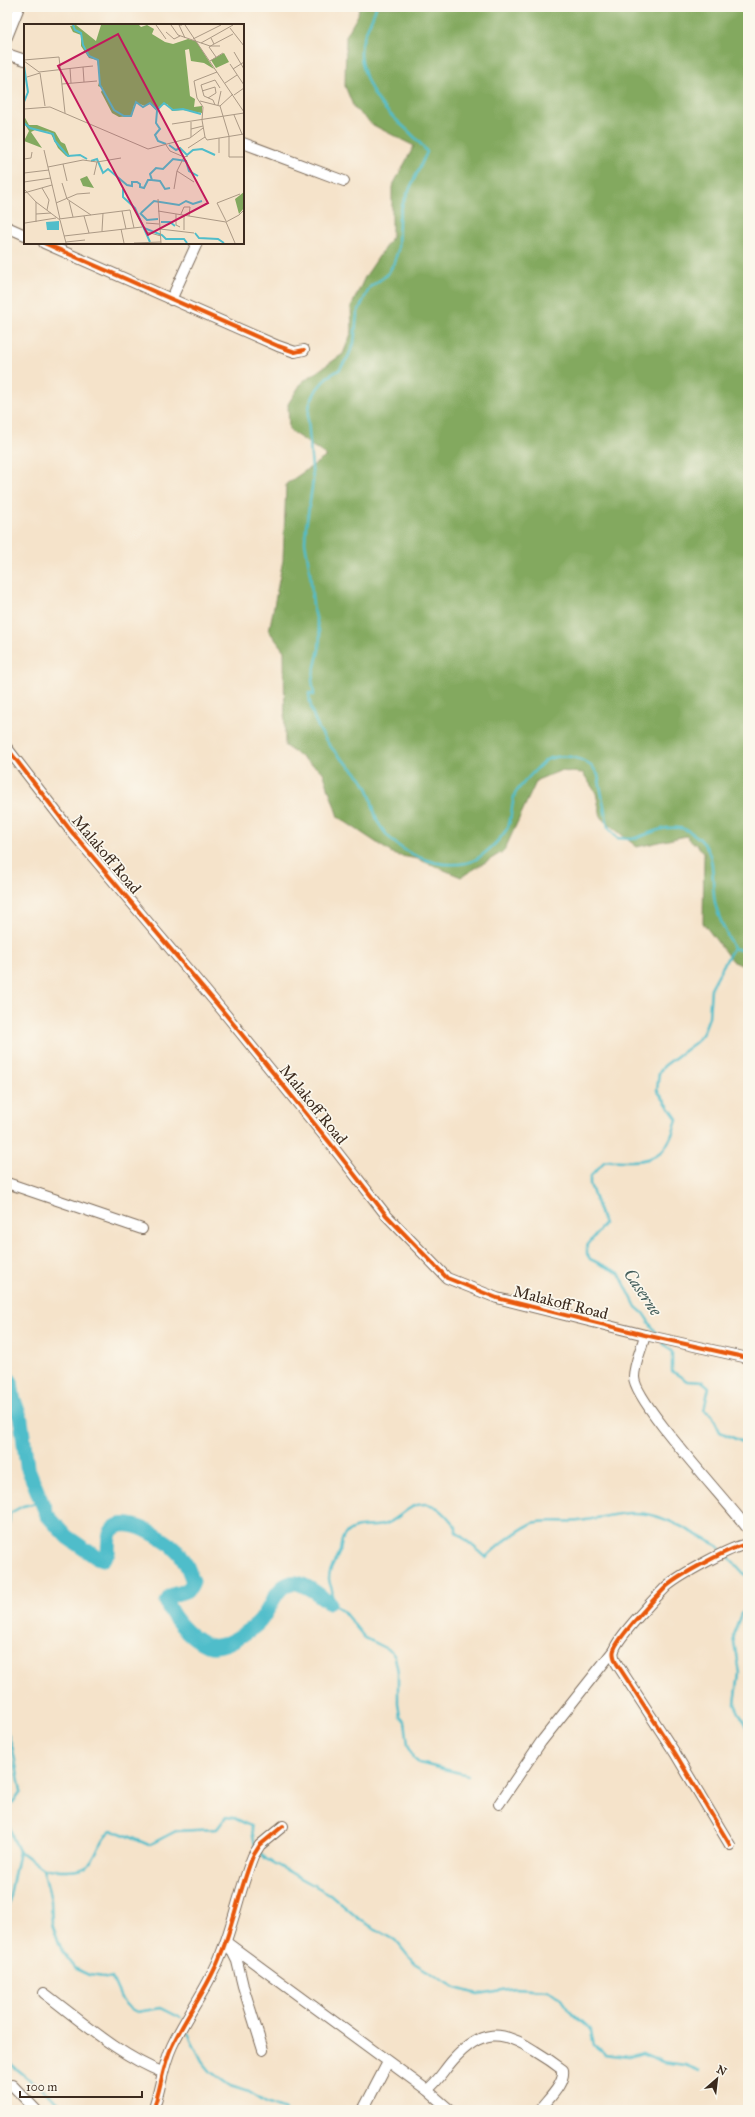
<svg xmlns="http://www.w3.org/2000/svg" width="755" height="2117" viewBox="0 0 755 2117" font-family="'IM FELL Great Primer',serif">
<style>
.forest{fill:#83a95f;stroke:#5f6a3e}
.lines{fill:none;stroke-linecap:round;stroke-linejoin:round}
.stream{stroke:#50bdca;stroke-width:2.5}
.river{stroke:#50bdca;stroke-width:15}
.minor-casing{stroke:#7c6b5a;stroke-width:12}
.minor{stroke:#fff;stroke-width:10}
.cycleway-casing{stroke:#fbf7ec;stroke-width:6}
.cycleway{stroke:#e8590c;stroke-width:4}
.labels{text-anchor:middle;stroke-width:3.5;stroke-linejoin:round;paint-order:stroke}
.street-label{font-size:16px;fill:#3b2a1e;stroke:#fbf7ec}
.water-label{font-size:17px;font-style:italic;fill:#425d5a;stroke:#fbf7ec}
.inset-river{fill:none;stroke:#50bdca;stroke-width:2}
.inset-road{fill:none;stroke:#ab9985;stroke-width:1}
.view{fill:#c2185b;fill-opacity:0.15;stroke:#c2185b;stroke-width:2}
.inset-edge{fill:none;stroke:#3b2a1e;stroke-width:2}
</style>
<rect width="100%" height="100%" fill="#fbf7ec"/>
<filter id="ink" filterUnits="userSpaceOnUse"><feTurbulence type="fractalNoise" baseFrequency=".025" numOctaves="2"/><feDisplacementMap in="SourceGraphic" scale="8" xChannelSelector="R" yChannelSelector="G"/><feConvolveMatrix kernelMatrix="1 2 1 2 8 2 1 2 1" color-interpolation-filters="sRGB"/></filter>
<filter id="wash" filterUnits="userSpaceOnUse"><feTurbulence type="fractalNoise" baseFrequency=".012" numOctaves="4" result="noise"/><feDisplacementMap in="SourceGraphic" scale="16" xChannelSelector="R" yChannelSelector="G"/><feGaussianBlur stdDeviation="0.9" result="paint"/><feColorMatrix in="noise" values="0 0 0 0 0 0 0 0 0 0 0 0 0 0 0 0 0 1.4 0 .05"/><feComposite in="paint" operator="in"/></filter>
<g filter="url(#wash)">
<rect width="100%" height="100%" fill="#f5e3ca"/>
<polygon class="forest" points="359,7 748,7 748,968 732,961 703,923 704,852 686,836 637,847 601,818 596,793 583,773 560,771 537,780 504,851 461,877 418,859 395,855 338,817 323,772 285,746 284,651 269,631 283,560 286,484 327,456 289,430 288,404 302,382 343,354 352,331 351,307 365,277 392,237 392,187 414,146 373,125 354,108 345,86 346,36 358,15"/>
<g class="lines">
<g class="stream">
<path d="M376,7C372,22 362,34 361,50C360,59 363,68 366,77C381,117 405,121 427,152L403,203L399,218L398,250L394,263L387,275L370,287L363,301L357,314L354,343L348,357L339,370L327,377L317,389L310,402L308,419L313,481L306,527L305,542L310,572L313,605L320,635L319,650L312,679L314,695L309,693C310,718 324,742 342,759C349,765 355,771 361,778C373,793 371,807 378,822C394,852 434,869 466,863C480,861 500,840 507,829C512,821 511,804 515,794C519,787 542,762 548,759C566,752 590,759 598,775L608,827L617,838C622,838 627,839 632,839C650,835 658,826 679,828C685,828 690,832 695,835C719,853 710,877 715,903C718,918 727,934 733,948L748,952"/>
<path d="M657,1334L643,1313L636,1307L619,1273L590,1259L587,1254V1246L604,1224L590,1184V1177L604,1162C612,1160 621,1161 629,1161C659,1162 670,1148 677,1119L657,1090L659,1073L664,1066L696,1042L703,1033L709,1017L711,988L733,948"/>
<polyline points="663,1343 672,1352 672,1371 687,1381 703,1382 709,1387 704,1410 712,1415 720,1432 745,1443 748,1442"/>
<polyline points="7,1540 10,1513 23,1506 40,1502"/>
<polyline points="727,1555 748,1578"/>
<polyline points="748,1608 741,1614 733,1635 739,1673 735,1704 748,1732"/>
<polyline points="7,1731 13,1750 21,1791 11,1805 7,1817 13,1838 19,1851 43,1869 51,1900 52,1924 62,1951 76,1969 89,1975 112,1978 121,1998 131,2009 137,2012 161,2008 181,2018"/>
<path d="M468,1775L419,1763L413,1758L408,1744L405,1722L400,1717L398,1703V1672L395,1657L391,1651L365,1638L342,1610L329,1602C336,1589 330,1590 329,1579C328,1570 337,1559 340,1551C341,1546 341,1540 344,1536C352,1522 373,1529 386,1524C401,1518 409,1503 426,1504C441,1506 447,1517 456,1527V1532L486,1557C500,1544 516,1531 533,1523C545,1519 566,1523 579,1521C604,1518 629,1508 655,1516C677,1522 698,1536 718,1546L723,1551"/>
<polyline points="259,1851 266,1859 330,1894 360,1920 395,1940 414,1963 456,1988 478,1994 515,1988 547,1990 560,1997 569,2010 587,2026 591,2032 594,2045 605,2054 628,2057 642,2053 663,2062 685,2065 700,2071"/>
<path d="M43,1869C57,1869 81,1874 91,1862C99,1851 100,1839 111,1831L121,1833L149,1845L176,1831L217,1829L226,1817L234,1818L251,1826L255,1845"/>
<polyline points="7,1919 10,1895 19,1851"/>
<polyline points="188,2033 202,2061 211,2072 230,2086 249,2092 266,2103 285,2110"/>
<polyline points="7,2044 12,2065 67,2110"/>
</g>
<path class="river" d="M7,1377L11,1382L13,1397L21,1420L27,1466L47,1515L67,1537L96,1557L103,1559L108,1553C109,1546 107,1536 112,1530C126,1513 169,1541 179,1553C186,1560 189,1572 193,1581C189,1594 180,1591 170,1596L167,1602C170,1618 200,1649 216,1646C229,1645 244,1634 254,1627C269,1617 273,1587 291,1583C303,1581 320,1596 329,1602"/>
</g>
</g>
<g filter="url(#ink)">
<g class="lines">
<defs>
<g id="minor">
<polyline points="7,37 19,7"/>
<polyline points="7,54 25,60"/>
<polyline points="243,143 344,181"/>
<polyline points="7,227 25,235"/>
<polyline points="44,243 278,346 295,352 304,350"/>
<polyline points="171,300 197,243"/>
<polyline points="7,748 71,831 222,1010 330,1143 386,1215 447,1278 497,1298 645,1335 748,1358"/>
<polyline points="7,1183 142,1229"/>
<path d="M645,1335C642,1348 634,1364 634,1377C634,1402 729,1503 748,1529"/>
<polyline points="499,1804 541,1742 614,1650"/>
<path d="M730,1845L675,1753L617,1664C615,1660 612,1655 614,1650C618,1637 656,1597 667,1586C680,1575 732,1546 748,1544"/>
<polyline points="226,1942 427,2090 450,2110"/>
<polyline points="230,1947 237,1961 243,1986 263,2050"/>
<path d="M44,1993C80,2020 120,2056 162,2072"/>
<polyline points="12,2085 36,2110"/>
<path d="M427,2090C438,2082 444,2070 453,2060C481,2029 501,2029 535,2051C545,2057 554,2063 563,2070C565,2084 548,2099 540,2110"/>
<path d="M153,2110C161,2089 162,2067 172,2046C187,2014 209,1987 221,1954C234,1922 240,1888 253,1856L260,1845L283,1826"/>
<polyline points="363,2110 388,2062"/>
</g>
</defs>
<use href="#minor" class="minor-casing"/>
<use href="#minor" class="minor"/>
<defs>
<g id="cycleway">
<polyline points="44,243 278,346 295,352 304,350"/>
<polyline points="7,748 71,831 222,1010 330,1143 386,1215 447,1278 497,1298 645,1335 748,1358"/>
<path d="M730,1845L675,1753L617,1664C615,1660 612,1655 614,1650C618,1637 656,1597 667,1586C680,1575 732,1546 748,1544"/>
<path d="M153,2110C161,2089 162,2067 172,2046C187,2014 209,1987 221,1954C234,1922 240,1888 253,1856L260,1845L283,1826"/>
</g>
</defs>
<use href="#cycleway" class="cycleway-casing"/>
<use href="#cycleway" class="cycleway"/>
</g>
</g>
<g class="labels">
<g class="street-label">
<text transform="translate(107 854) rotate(50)" y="6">Malakoff Road</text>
<text transform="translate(314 1104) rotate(51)" y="6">Malakoff Road</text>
<text transform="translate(561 1302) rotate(14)" y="6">Malakoff Road</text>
</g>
<g class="water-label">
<text transform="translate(643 1292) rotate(56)" y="6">Caserne</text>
</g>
</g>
<g transform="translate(24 24)">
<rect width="220" height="220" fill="#f5e3ca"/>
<path d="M52,1L72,17L77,1H115L117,3L123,1L130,5L128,10L141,18L149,20L164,15L172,17L190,45L180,39L167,37L165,25L161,26L166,72L171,75L170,83L178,82V89L159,86L148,87L143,80L138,81L133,87L126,80L121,82L113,79L110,81L108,92L95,93L88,89L77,68L79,64L74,62L76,55L73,36L65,34L57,22V11L49,8L46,2ZM200,29L205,38L192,44L187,36ZM0,92L5,101H13L31,108L37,118L41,120L46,133L42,132L34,124L26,108L11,106L7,108L18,124L0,117L5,107L0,99ZM63,152L67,159L70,164L59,162L56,155ZM220,168V184L215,190L211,175Z" fill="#83a95f"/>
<path d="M35,197V206H23L22,198Z" fill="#50bdca"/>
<path class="inset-river" d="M49,1L51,6L57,9L59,21L65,32L74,36L76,61L90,86L100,92H107L112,78L119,83L126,79L133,86L140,79L149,86L159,85L177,90M0,42L4,68L0,78M133,87L132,99L136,105L131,111L134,117L142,120M0,99L6,104L29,110L31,117L44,132L56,131L63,135M145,121L152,126L156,124L163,131L169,126L178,125L191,131M67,137L73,135L79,149L84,145L103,161L108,162V158H113L116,160V163L120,164L124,156H128M146,164L141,165L136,157L128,156L126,150L132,144L139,145L149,135L162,137L165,147L174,152M99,165V173L111,184L126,218M116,189L123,196L134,195M117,189L130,177L155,181L162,177L169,180L178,177M137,198H146L151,202M120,204L138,211L142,215H160L163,219M171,209L175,214L194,215L200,219"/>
<path class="inset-road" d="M132,1L142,15M147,1L154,11L186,22H196M158,1H155L161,14M161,1L220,88M206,4L220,22M142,8L150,15L156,12M187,14L190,20L209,10M169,15L197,1M177,19L209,1M190,20L185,23L192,33M210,28L220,45M0,36L35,33L41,89M0,37L15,48L59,43M186,37L199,29M206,40L220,61M46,44L47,59M209,45L220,38M193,48L170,57L173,74L179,83L178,96L181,113L183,116L220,110M3,53L16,49L21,82M60,58L59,43L69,42M201,59L213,51M38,60L73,57M178,67L191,63L192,69L184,74M210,71L220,64M176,77L196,82M191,81L189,76L180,72L177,61L191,56L196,64M194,81L197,67M196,82L205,112V133H220M196,82L209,70M0,85L26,83L124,125L166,114L179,104M210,91L218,110M167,98V113M148,100L220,89M167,105L179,102M195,114V129M142,121L146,127L160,133L164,132M164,124L181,113M20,126L36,195M160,133L153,147L170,158M0,135L7,134L8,128M39,140L43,157M24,143L59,136L73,138M0,149L25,146M70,151L73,138L97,134M0,158L27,154M38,159L43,175L67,191M18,164L25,176L23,186M0,165L12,178L36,196L42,219M150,165L153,147M0,169L28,161M134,175L137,219M45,177L49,193M12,178V198M32,179L53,170L66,169M98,187L102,205M134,187L202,198M12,190L27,189M152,190V201L156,203M157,190L160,183H166L165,192M60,192L65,209M35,195L106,186L110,204M202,197L193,179L216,170M1,199L32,194M122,199L135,200M97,205L100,219M136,205L170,209M160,206V191M78,207L79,189M123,208L137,212M40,212L118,203M42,218L61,216M110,219L137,218M211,219L202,198L215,191L220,186"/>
<path class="view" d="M94,10L184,179L124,211L34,42Z"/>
<rect width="220" height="220" class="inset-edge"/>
</g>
<rect width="755" height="2117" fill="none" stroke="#fbf7ec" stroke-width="24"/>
<g transform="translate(717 2079) rotate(28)" stroke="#fbf7ec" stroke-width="3" paint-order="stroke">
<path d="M0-3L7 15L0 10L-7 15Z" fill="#3b2a1e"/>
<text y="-6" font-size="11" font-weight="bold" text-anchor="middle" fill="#3b2a1e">N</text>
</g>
<path d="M20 2091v6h122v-6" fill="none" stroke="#3b2a1e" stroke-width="2"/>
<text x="26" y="2091" font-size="12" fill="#3b2a1e" stroke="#fbf7ec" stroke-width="3" paint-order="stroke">100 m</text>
</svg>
